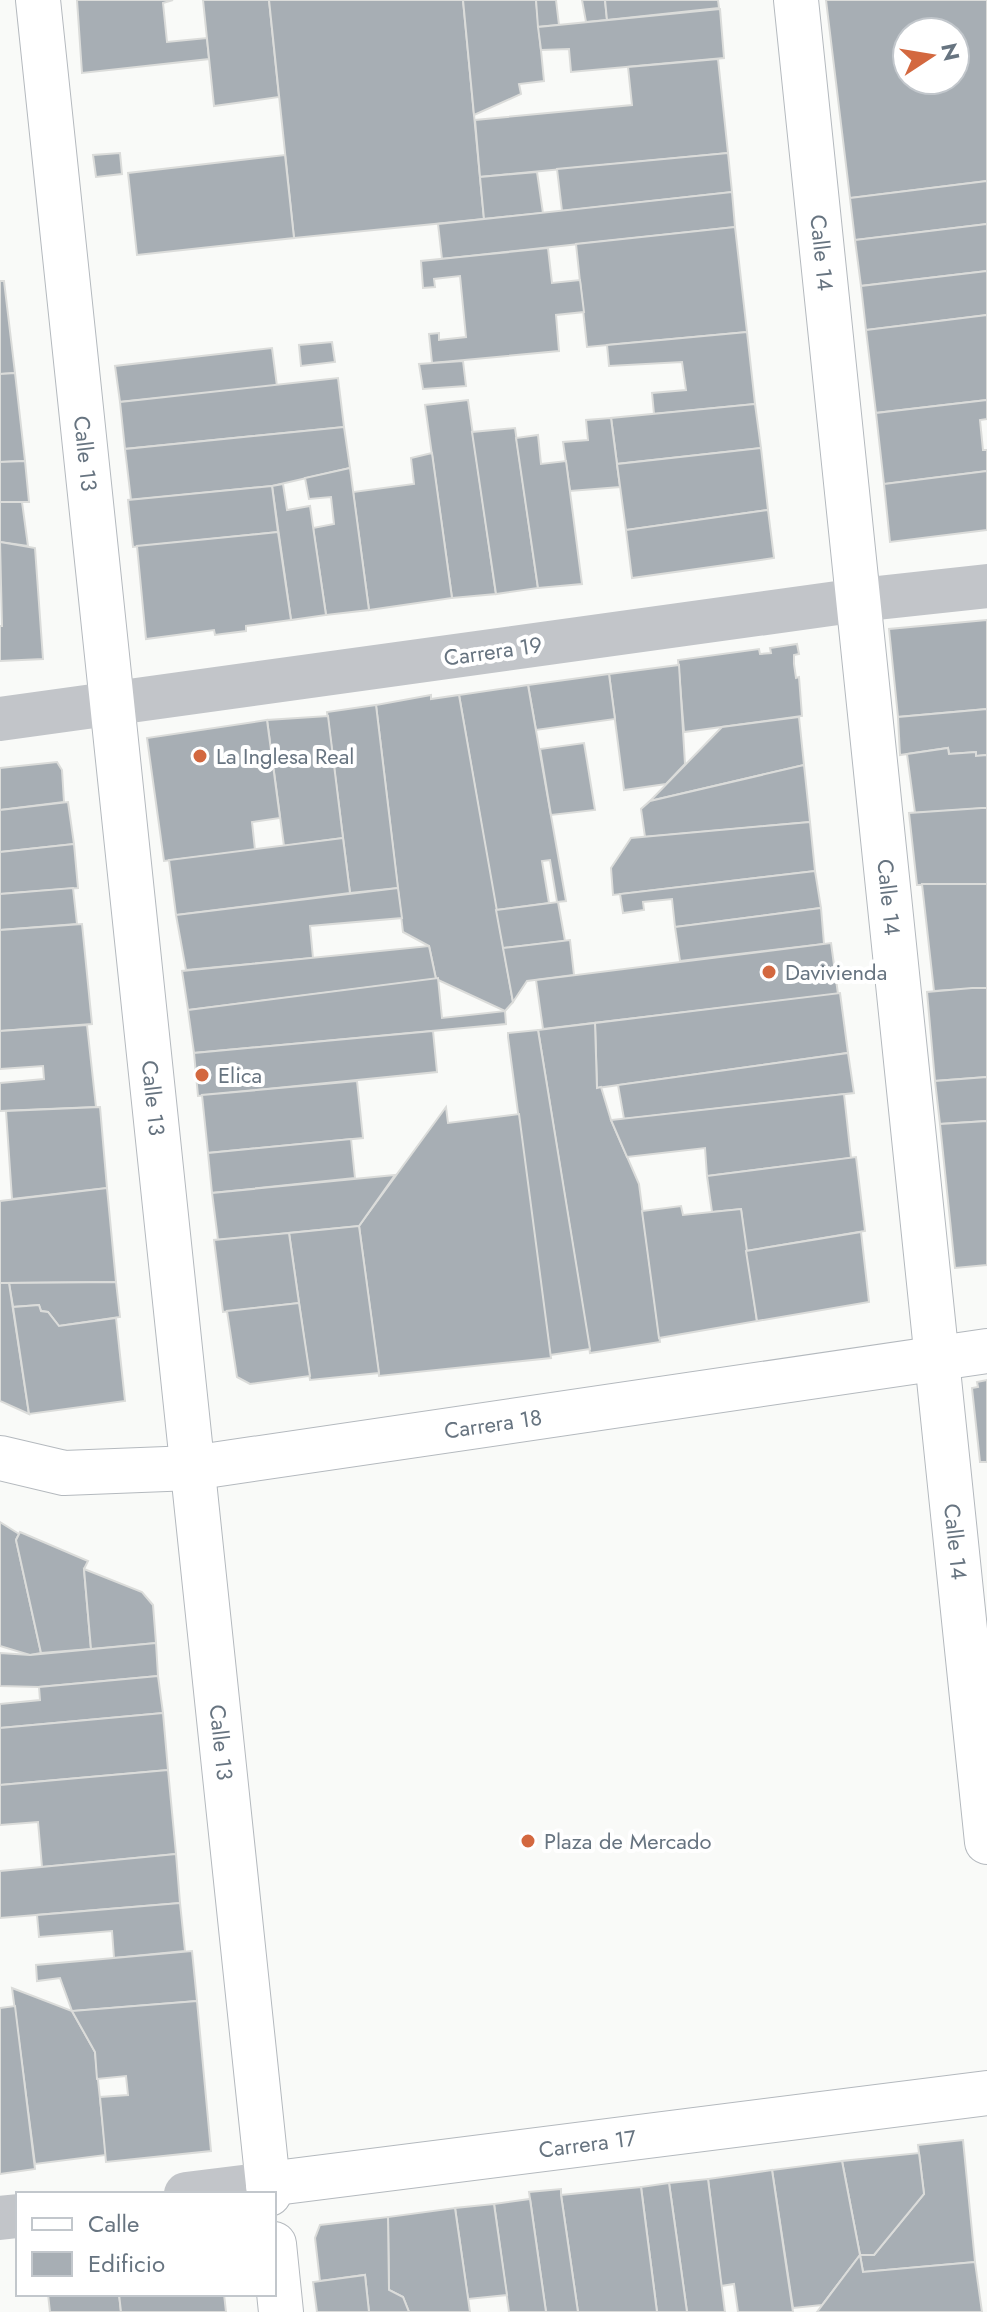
<svg xmlns="http://www.w3.org/2000/svg" width="987" height="2312" viewBox="0 0 987 2312" font-family="Jost,sans-serif">
<style>
.building{fill:#a7aeb4;stroke:#dbdcda;stroke-width:2;fill-rule:evenodd}
.lines{fill:none;stroke-linecap:round;stroke-linejoin:round}
.secondary-casing{stroke:#b4b9be;stroke-width:46}
.street{stroke:#c2c5c9;stroke-width:44}
.secondary{stroke:#fff;stroke-width:44}
.poi-dot{fill:#d3683f;stroke:#fff;stroke-width:3}
.labels{text-anchor:middle;stroke-width:8;stroke-linejoin:round;paint-order:stroke}
.street-label{font-size:22px;fill:#677480;stroke:#fff}
.poi-label{font-size:22px;fill:#677480;stroke:#fff;text-anchor:start}
</style>
<rect width="100%" height="100%" fill="#f9faf8"/>
<g class="building">
<polygon points="77,0 173,0 163,3 167,42 207,38 209,59 82,73"/>
<polygon points="203,0 269,0 279,97 214,106"/>
<polygon points="269,0 463,0 484,219 294,238"/>
<polygon points="463,0 536,0 544,81 519,84 521,94 474,115"/>
<polygon points="536,0 556,0 559,25 538,27"/>
<polygon points="582,0 605,0 607,20 586,22"/>
<polygon points="605,0 718,0 719,8 607,20"/>
<path d="M826,0H987V181L850,198ZM907,32H955V80H907Z"/>
<polygon points="720,9 724,58 571,72 569,49 541,50 538,27"/>
<polygon points="718,59 728,153 480,177 475,120 632,105 628,67"/>
<polygon points="120,153 122,174 96,177 93,155"/>
<polygon points="728,153 732,192 562,211 557,169"/>
<polygon points="285,155 294,238 137,255 128,173"/>
<polygon points="537,172 543,213 484,219 480,177"/>
<polygon points="987,181 987,224 855,240 850,198"/>
<polygon points="732,192 735,227 442,259 438,224"/>
<polygon points="987,224 987,271 861,286 855,240"/>
<polygon points="735,227 747,332 587,347 576,244"/>
<polygon points="548,248 552,283 580,280 584,312 556,315 559,351 432,363 429,334 439,333 439,340 466,337 460,276 434,279 435,287 423,288 421,261"/>
<polygon points="987,271 987,315 866,330 861,286"/>
<polygon points="0,281 4,281 15,373 0,374"/>
<polygon points="987,315 987,400 876,413 866,330"/>
<polygon points="747,332 755,404 654,414 652,393 686,390 682,362 609,366 607,345"/>
<polygon points="332,342 335,362 301,366 299,345"/>
<polygon points="272,348 277,386 120,402 115,366"/>
<polygon points="463,361 466,386 423,389 419,364"/>
<polygon points="15,373 25,461 0,462 0,374"/>
<polygon points="338,378 344,427 125,449 120,402"/>
<polygon points="468,400 496,594 452,598 425,405"/>
<polygon points="987,400 987,419 980,420 983,450 987,450 987,471 884,484 876,413"/>
<polygon points="755,404 761,448 617,464 611,418"/>
<polygon points="611,418 620,487 570,491 563,442 588,440 586,420"/>
<polygon points="344,427 350,468 272,486 131,500 125,449"/>
<polygon points="515,428 538,588 496,594 472,432"/>
<polygon points="538,435 541,464 566,461 582,584 538,588 516,438"/>
<polygon points="761,448 768,510 626,530 617,464"/>
<polygon points="432,453 452,598 369,610 353,492 414,484 411,458"/>
<polygon points="25,461 29,502 0,502 0,462"/>
<polygon points="350,468 369,610 326,615 313,528 334,524 331,497 309,499 305,478"/>
<polygon points="987,471 987,530 890,542 884,484"/>
<polygon points="283,484 287,510 310,506 326,615 291,620 272,486"/>
<polygon points="272,486 278,532 133,547 128,500"/>
<polygon points="0,502 22,502 28,546 0,542"/>
<polygon points="768,510 774,558 632,578 626,530"/>
<polygon points="278,532 291,620 246,626 246,631 222,634 215,635 214,630 146,639 137,546"/>
<polygon points="0,542 35,548 43,659 0,661 0,626 2,626"/>
<polygon points="987,620 987,709 898,717 889,629"/>
<polygon points="797,644 799,654 794,655 794,664 796,678 799,677 802,716 684,732 678,660 759,649 760,654 771,653 770,648"/>
<polygon points="679,665 685,764 666,784 624,790 609,674"/>
<polygon points="609,674 615,719 536,730 528,685"/>
<polygon points="528,685 566,901 557,902 550,860 542,861 549,903 496,910 459,695"/>
<polygon points="431,695 431,699 459,695 513,1002 505,1011 436,979 429,946 403,932 376,705"/>
<polygon points="376,705 398,888 350,893 327,712"/>
<polygon points="987,709 987,755 976,756 976,752 949,754 948,748 900,755 898,717"/>
<polygon points="328,716 343,838 284,846 267,720"/>
<polygon points="799,717 804,765 650,801 722,727"/>
<polygon points="267,720 280,818 252,822 255,850 164,861 147,738"/>
<polygon points="584,743 595,810 551,815 540,749"/>
<polygon points="948,748 949,754 976,752 976,756 987,755 987,808 915,813 907,754"/>
<polygon points="57,762 62,770 64,802 0,810 0,768"/>
<polygon points="804,765 810,822 645,837 641,809 650,801"/>
<polygon points="68,802 74,844 0,852 0,810"/>
<polygon points="982,808 987,808 987,884 917,885 909,813"/>
<polygon points="810,822 815,871 613,895 611,868 631,838"/>
<polygon points="343,838 350,893 176,915 169,860"/>
<polygon points="74,844 78,888 0,894 0,852"/>
<polygon points="815,871 821,908 675,927 672,899 643,902 644,910 623,913 620,894"/>
<polygon points="922,884 987,884 987,988 934,991"/>
<polygon points="73,888 77,924 0,930 0,894"/>
<polygon points="398,888 402,918 310,926 313,958 186,970 176,915"/>
<polygon points="558,902 565,941 503,948 496,910"/>
<polygon points="821,908 824,944 680,961 675,927"/>
<polygon points="82,924 92,1024 0,1031 0,930"/>
<polygon points="570,940 574,975 527,981 513,1002 503,948"/>
<polygon points="831,943 838,994 543,1029 536,980"/>
<polygon points="429,946 436,979 188,1010 182,971"/>
<polygon points="438,978 442,1018 505,1011 506,1024 194,1053 188,1010"/>
<polygon points="972,988 987,988 987,1077 935,1081 927,992"/>
<polygon points="840,993 848,1053 597,1088 595,1023"/>
<polygon points="595,1023 597,1088 601,1087 611,1120 639,1184 660,1342 590,1353 538,1030"/>
<polygon points="87,1025 96,1107 0,1111 0,1083 44,1079 43,1066 0,1069 0,1031"/>
<polygon points="538,1030 590,1349 550,1355 508,1037 508,1033"/>
<polygon points="433,1031 437,1072 198,1096 194,1053"/>
<polygon points="848,1053 854,1093 624,1119 618,1085"/>
<polygon points="987,1077 987,1121 940,1124 935,1081"/>
<polygon points="357,1081 363,1138 208,1153 202,1095"/>
<polygon points="844,1094 851,1158 707,1176 705,1148 627,1157 611,1120"/>
<polygon points="100,1107 107,1188 12,1199 6,1111"/>
<polygon points="446,1107 448,1123 519,1114 551,1358 379,1376 359,1226"/>
<polygon points="987,1121 987,1265 955,1268 940,1124"/>
<polygon points="351,1139 355,1178 212,1193 208,1153"/>
<polygon points="856,1157 865,1231 746,1251 741,1209 712,1212 707,1176"/>
<polygon points="395,1175 359,1226 218,1240 212,1193"/>
<polygon points="107,1188 116,1282 0,1283 0,1201"/>
<polygon points="681,1206 683,1215 741,1209 757,1321 659,1338 642,1211"/>
<polygon points="359,1226 379,1373 310,1380 289,1233"/>
<polygon points="861,1232 869,1302 757,1321 746,1251"/>
<polygon points="289,1233 299,1303 223,1312 214,1240"/>
<polygon points="116,1282 120,1317 59,1326 48,1312 41,1311 39,1305 13,1307 9,1283"/>
<polygon points="0,1283 9,1283 29,1414 0,1401"/>
<polygon points="299,1303 310,1376 250,1384 237,1377 227,1311"/>
<polygon points="39,1305 41,1311 48,1312 59,1326 116,1318 125,1401 29,1414 13,1307"/>
<polygon points="987,1380 987,1462 980,1462 972,1388 978,1387 977,1382"/>
<polygon points="0,1522 19,1534 16,1540 41,1653 30,1655 0,1646"/>
<polygon points="20,1532 88,1561 84,1569 91,1649 41,1653 16,1540"/>
<polygon points="84,1569 142,1592 153,1605 156,1643 91,1649"/>
<polygon points="156,1643 158,1676 39,1687 0,1686 0,1653 30,1655"/>
<polygon points="158,1676 163,1713 0,1728 0,1704 40,1700 39,1687"/>
<polygon points="163,1713 168,1770 0,1785 0,1728"/>
<polygon points="168,1770 176,1854 42,1867 38,1822 0,1825 0,1785"/>
<polygon points="176,1854 180,1903 0,1918 0,1871"/>
<polygon points="180,1903 185,1951 114,1958 112,1931 39,1937 37,1915"/>
<polygon points="192,1951 197,2001 72,2011 60,1978 37,1981 36,1965"/>
<polygon points="12,1988 72,2011 95,2052 106,2155 35,2164"/>
<polygon points="197,2001 211,2151 106,2162 100,2097 128,2095 126,2076 97,2079 95,2052 72,2011"/>
<polygon points="15,2006 35,2169 0,2174 0,2008"/>
<polygon points="963,2140 975,2262 863,2272 860,2255 874,2255 924,2194 918,2145"/>
<polygon points="919,2153 924,2194 874,2255 860,2255 842,2161"/>
<polygon points="842,2161 860,2255 822,2305 793,2308 772,2170"/>
<polygon points="772,2170 793,2312 738,2312 734,2284 721,2286 708,2179"/>
<polygon points="708,2179 725,2312 687,2312 669,2183"/>
<polygon points="669,2183 678,2247 687,2312 657,2312 641,2187"/>
<polygon points="641,2187 657,2312 578,2312 561,2195"/>
<polygon points="561,2189 561,2195 578,2312 546,2312 529,2192"/>
<polygon points="530,2199 546,2312 509,2312 494,2204"/>
<polygon points="494,2204 507,2295 468,2299 455,2208"/>
<polygon points="455,2208 470,2312 409,2312 403,2297 389,2290 388,2217"/>
<polygon points="388,2217 389,2290 403,2297 409,2312 369,2312 365,2275 320,2281 315,2238 320,2225"/>
<polygon points="860,2255 863,2272 975,2262 982,2312 817,2312"/>
<polygon points="365,2275 369,2312 317,2312 313,2282"/>
<polygon points="48,2294 119,2294 121,2312 50,2312"/>
<polygon points="119,2294 224,2294 226,2312 121,2312"/>
</g>
<g class="lines">
<defs>
<g id="secondary">
<path id="s1" d="M38,0L269,2194"/>
<path id="s2" d="M796,0L987,1842"/>
<path id="s3" d="M0,1458L64,1473L192,1468L987,1351"/>
<path id="s4" d="M268,2184L987,2093"/>
<polyline points="274,2244 281,2312"/>
</g>
</defs>
<use href="#secondary" class="secondary-casing"/>
<g class="street">
<polyline points="0,719 859,600 987,586"/>
<polyline points="186,2194 268,2184"/>
<polyline points="0,2218 18,2216"/>
</g>
<use href="#secondary" class="secondary"/>
</g>
<g class="poi-dot">
<circle cx="200" cy="756" r="8"/>
<circle cx="769" cy="972" r="8"/>
<circle cx="202" cy="1075" r="8"/>
<circle cx="528" cy="1841" r="8"/>
</g>
<g class="labels">
<g class="street-label">
<text dy="8" stroke="none"><textPath href="#s2" startOffset="254">Calle 14</textPath></text>
<text dy="8" stroke="none"><textPath href="#s1" startOffset="456">Calle 13</textPath></text>
<text transform="translate(493 651) rotate(-8)" y="8">Carrera 19</text>
<text dy="8" stroke="none"><textPath href="#s2" startOffset="902">Calle 14</textPath></text>
<text dy="8" stroke="none"><textPath href="#s1" startOffset="1104">Calle 13</textPath></text>
<text dy="8" stroke="none"><textPath href="#s3" startOffset="498">Carrera 18</textPath></text>
<text dy="8" stroke="none"><textPath href="#s2" startOffset="1550">Calle 14</textPath></text>
<text dy="8" stroke="none"><textPath href="#s1" startOffset="1752">Calle 13</textPath></text>
<text dy="8" stroke="none"><textPath href="#s4" startOffset="322">Carrera 17</textPath></text>
</g>
<g class="poi-label">
<text x="216" y="764">La Inglesa Real</text>
<text x="785" y="980">Davivienda</text>
<text x="218" y="1083">Elica</text>
<text x="544" y="1849">Plaza de Mercado</text>
</g>
</g>
<rect x="16" y="2192" width="260" height="104" fill="#ffffff" stroke="#c2c7cc" stroke-width="2"/>
<rect x="32" y="2218" width="40" height="12" fill="#ffffff" stroke="#c2c7cc" stroke-width="2"/>
<text x="88" y="2232" font-size="24" fill="#677480">Calle</text>
<rect x="32" y="2252" width="40" height="24" fill="#a7aeb4" stroke="#c2c7cc" stroke-width="2"/>
<text x="88" y="2272" font-size="24" fill="#677480">Edificio</text>
<g transform="translate(931 56) rotate(78)"><circle r="38" fill="#ffffff" stroke="#c2c7cc" stroke-width="2"/>
<path d="M0-6L14 30L0 20L-14 30Z" fill="#d3683f"/>
<text y="-12" font-size="22" font-weight="bold" text-anchor="middle" fill="#677480">N</text>
</g>
</svg>
